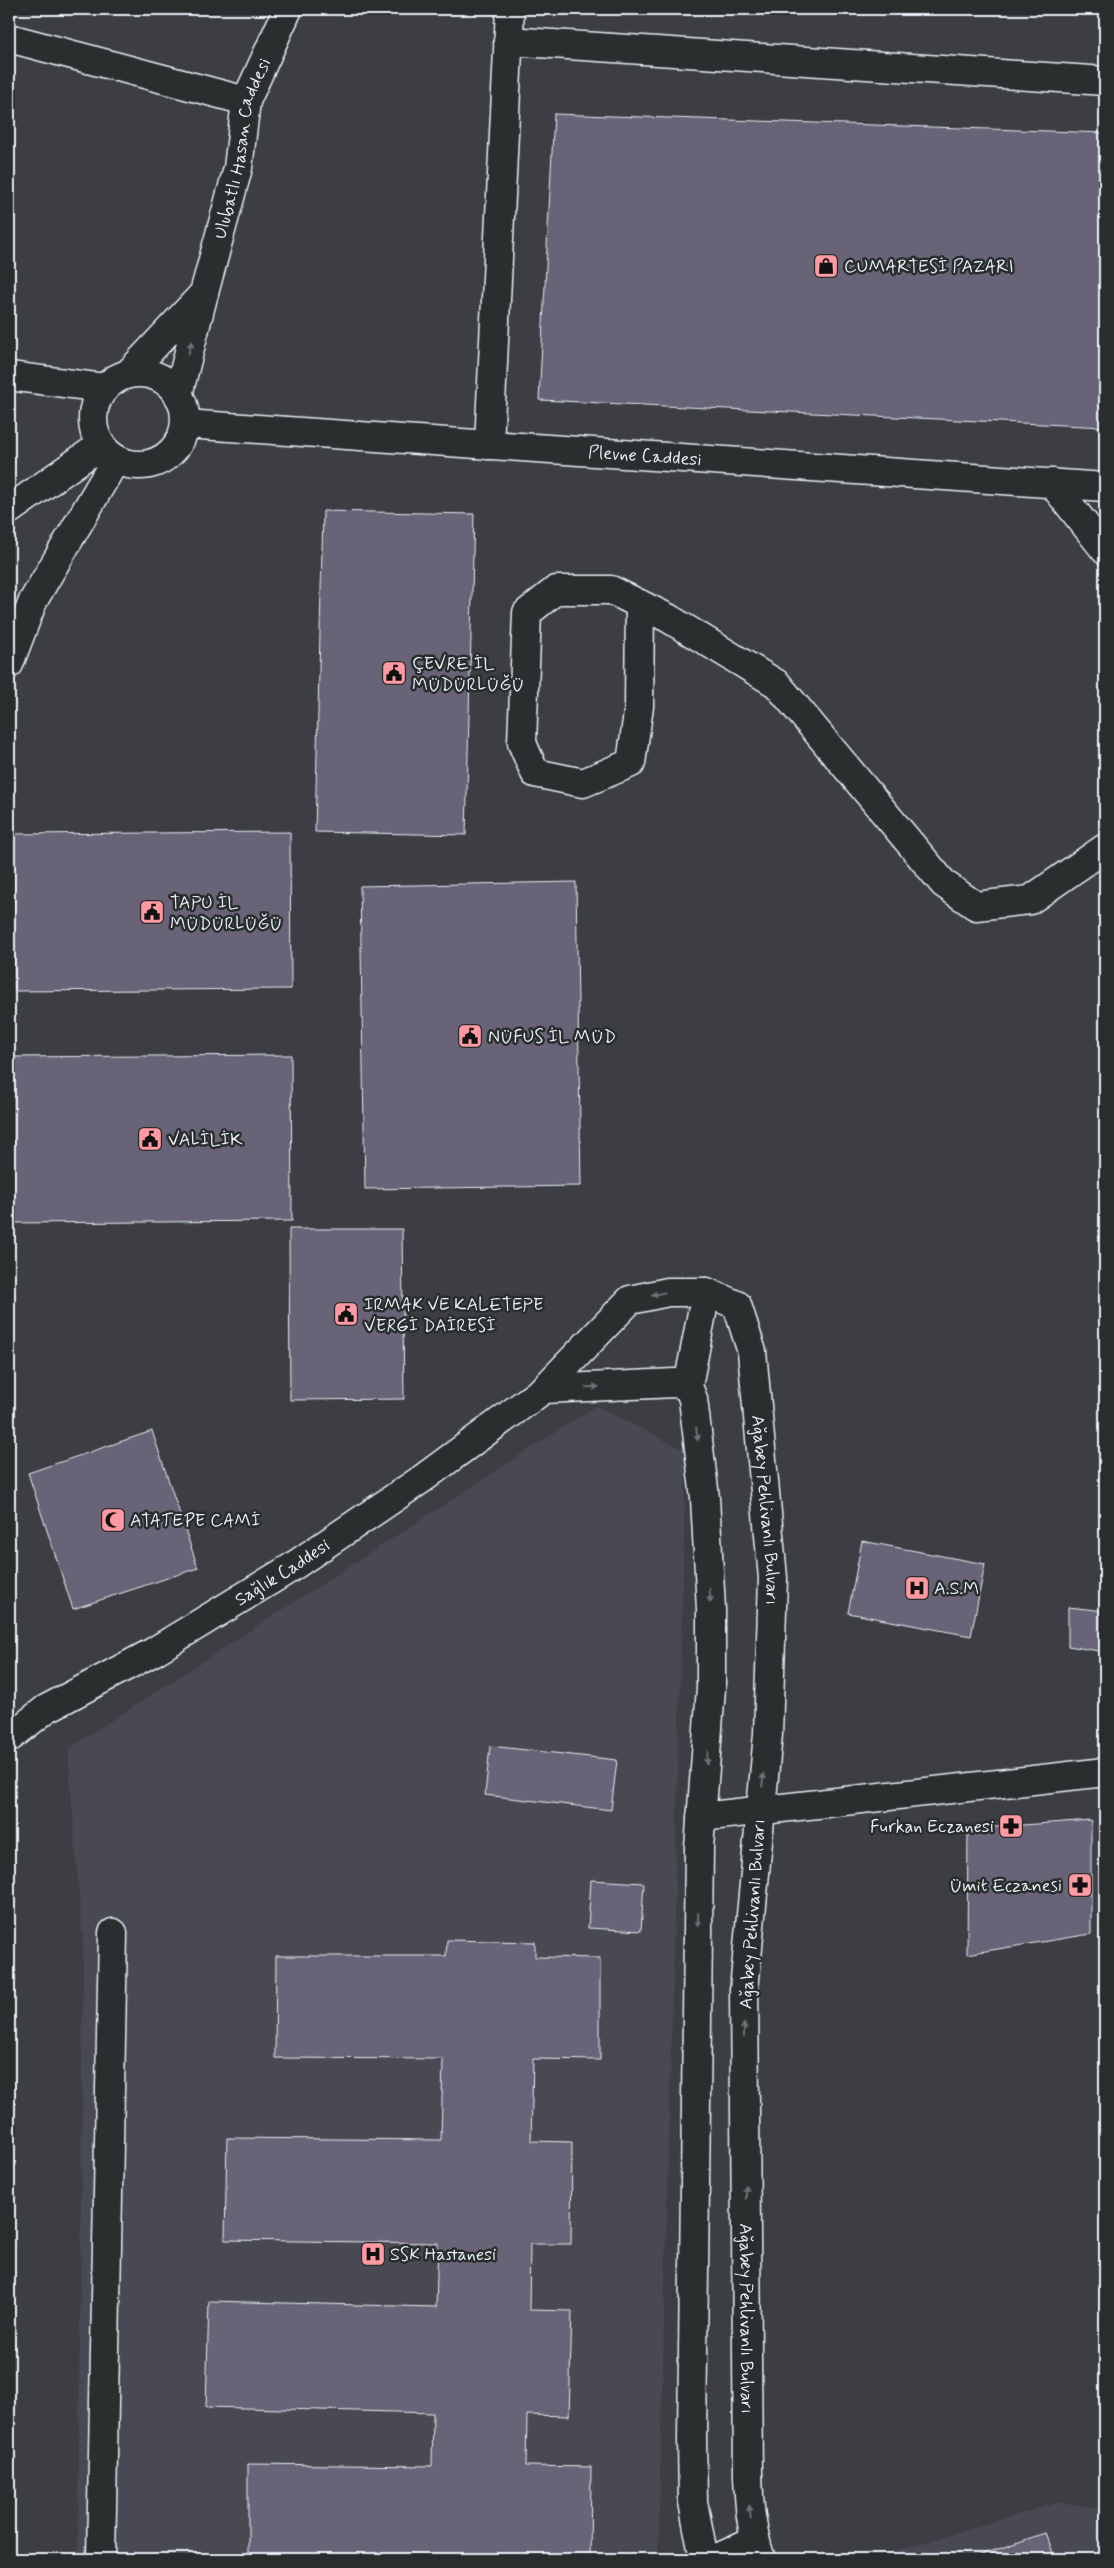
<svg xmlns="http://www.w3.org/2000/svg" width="1114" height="2568" viewBox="0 0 1114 2568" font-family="Mynerve,sans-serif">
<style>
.built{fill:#4a4953}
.building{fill:#686476;stroke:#e8f1f8}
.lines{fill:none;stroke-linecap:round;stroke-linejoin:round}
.minor-casing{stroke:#e8f1f8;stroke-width:31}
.minor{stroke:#2a2d2e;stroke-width:28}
.oneway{fill:#6c7275}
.labels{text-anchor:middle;stroke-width:5;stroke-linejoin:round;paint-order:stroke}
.street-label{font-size:18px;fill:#e8f1f8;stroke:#2a2d2e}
.poi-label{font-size:18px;fill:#e8f1f8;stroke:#2a2d2e;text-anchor:start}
</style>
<rect width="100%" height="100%" fill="#3d3e44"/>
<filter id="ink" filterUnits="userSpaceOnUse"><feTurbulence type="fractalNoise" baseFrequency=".02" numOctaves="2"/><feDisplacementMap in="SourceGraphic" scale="10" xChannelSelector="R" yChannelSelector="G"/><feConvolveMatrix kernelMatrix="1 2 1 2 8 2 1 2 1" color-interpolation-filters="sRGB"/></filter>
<g filter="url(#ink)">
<g class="built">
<polygon points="596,1406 686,1451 658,2559 78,2559 83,1948 68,1749"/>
<polygon points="1060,2502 1105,2509 1105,2559 868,2559"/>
</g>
<g class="building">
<polygon points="554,114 1105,133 1105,427 539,400"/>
<polygon points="323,511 474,514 466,835 315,832"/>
<polygon points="290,832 291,989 15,991 13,834"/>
<polygon points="576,882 581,1186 365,1189 360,886"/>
<polygon points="291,1055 292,1221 9,1223 9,1057"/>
<polygon points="289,1229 402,1229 404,1399 290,1400"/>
<polygon points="152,1431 198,1568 73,1609 28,1473"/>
<polygon points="862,1541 985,1564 971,1636 848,1613"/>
<polygon points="1068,1607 1105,1611 1105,1652 1068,1646"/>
<polygon points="490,1746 617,1760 611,1810 485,1795"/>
<polygon points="1091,1820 1091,1934 967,1954 968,1829"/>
<polygon points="591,1880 644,1883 641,1931 588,1928"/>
<polygon points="447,1940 535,1942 535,1957 600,1958 600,2060 533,2059 531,2141 572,2142 571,2244 530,2244 529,2310 572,2311 569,2416 527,2415 526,2466 591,2467 590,2559 429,2559 429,2557 248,2556 248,2464 432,2466 433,2413 206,2407 209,2301 436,2307 438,2243 225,2240 227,2138 441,2140 443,2059 275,2058 276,1956 446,1956"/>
<polygon points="1045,2533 1054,2559 969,2559"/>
</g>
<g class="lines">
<defs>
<g id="minor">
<polyline points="9,38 246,101"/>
<polyline points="508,41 1105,81"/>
<path id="s1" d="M204,293L238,168L246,101L288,9"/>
<circle cx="139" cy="419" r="46"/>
<polyline points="128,374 204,293 178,395"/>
<polyline points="9,376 104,388"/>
<path id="s2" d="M185,424L1105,487"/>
<polyline points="489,445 510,9"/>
<polyline points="1052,483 1105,550"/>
<polyline points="9,510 101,445"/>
<polyline points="640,604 639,706 631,763 583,783 535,773 522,743 527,613 556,590 611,590 668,618 777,684 944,884 976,906 1030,900 1105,848"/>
<polyline points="9,664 33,601 116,459"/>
<polyline points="544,1389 675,1383 688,1386"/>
<path id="s3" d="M9,1738L46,1709L153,1652L289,1569L422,1479L544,1389L630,1300L668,1292H706L737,1305L752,1352L773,1578L768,1734L744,1990L748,2475C749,2504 751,2531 761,2559"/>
<polyline points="701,1817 1105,1772"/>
<polyline points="101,2559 113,1933"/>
<polyline points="704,2559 693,2502 692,2439 699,1848 711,1688 711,1609 705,1498 693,1399 688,1386 706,1292"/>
<polyline points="715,2559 755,2541"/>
</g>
</defs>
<use href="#minor" class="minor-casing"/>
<use href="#minor" class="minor"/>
</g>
<defs><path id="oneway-solid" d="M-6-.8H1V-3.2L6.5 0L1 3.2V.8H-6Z" transform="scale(1.25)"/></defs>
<g class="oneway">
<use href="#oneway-solid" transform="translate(190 348) rotate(-76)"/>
<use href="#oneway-solid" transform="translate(658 1294) rotate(167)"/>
<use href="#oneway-solid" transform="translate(592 1387) rotate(-2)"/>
<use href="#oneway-solid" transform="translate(697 1434) rotate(83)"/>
<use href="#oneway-solid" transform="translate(710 1596) rotate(87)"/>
<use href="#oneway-solid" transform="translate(707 1758) rotate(96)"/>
<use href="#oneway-solid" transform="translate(763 1780) rotate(-83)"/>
<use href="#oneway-solid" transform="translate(698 1920) rotate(91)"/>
<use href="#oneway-solid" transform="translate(744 2030) rotate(-90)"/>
<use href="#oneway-solid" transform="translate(746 2192) rotate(-90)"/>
<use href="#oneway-solid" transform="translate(750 2512) rotate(-97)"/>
</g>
</g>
<defs>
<symbol id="shop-square" viewBox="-11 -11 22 22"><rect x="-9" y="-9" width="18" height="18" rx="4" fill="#ff9aa2" stroke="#2a2d2e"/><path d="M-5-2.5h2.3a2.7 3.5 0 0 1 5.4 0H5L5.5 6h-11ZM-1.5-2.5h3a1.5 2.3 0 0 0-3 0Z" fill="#111"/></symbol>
<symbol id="civic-square" viewBox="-11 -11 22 22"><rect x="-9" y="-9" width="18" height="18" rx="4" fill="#ff9aa2" stroke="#2a2d2e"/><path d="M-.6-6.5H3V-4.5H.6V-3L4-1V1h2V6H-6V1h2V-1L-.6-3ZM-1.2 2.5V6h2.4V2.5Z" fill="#111"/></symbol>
<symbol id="mosque-square" viewBox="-11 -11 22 22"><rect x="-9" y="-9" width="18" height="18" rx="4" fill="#ff9aa2" stroke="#2a2d2e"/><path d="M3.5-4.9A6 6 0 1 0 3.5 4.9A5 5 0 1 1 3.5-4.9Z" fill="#111"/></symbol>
<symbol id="hospital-square" viewBox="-11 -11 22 22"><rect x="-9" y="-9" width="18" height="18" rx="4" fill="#ff9aa2" stroke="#2a2d2e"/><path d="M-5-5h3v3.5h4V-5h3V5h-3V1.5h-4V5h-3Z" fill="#111"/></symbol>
<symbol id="pharmacy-square" viewBox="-11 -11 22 22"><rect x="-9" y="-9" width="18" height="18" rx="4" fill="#ff9aa2" stroke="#2a2d2e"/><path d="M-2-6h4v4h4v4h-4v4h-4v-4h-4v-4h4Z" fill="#111"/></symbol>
</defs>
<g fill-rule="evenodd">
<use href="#shop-square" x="812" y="252" width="28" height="28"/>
<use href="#civic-square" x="380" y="659" width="28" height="28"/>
<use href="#civic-square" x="138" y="898" width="28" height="28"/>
<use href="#civic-square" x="456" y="1022" width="28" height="28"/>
<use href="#civic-square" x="136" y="1125" width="28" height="28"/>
<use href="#civic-square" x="332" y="1300" width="28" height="28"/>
<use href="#mosque-square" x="99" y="1506" width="28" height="28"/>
<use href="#hospital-square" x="903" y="1574" width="28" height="28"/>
<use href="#pharmacy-square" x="997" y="1812" width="28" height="28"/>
<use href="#pharmacy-square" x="1066" y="1871" width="28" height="28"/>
<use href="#hospital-square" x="359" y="2240" width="28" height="28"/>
</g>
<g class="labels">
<g class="street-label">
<text dy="6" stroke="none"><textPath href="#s1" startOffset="150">Ulubatlı Hasan Caddesi</textPath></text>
<text dy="6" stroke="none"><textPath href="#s2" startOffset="461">Plevne Caddesi</textPath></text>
<text dy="6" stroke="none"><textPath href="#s3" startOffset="1082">Ağabey Pehlivanlı Bulvarı</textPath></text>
<text dy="6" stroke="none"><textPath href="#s3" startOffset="320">Sağlık Caddesi</textPath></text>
<text transform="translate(752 1914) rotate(-86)" y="6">Ağabey Pehlivanlı Bulvarı</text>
<text dy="6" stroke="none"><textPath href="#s3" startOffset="1892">Ağabey Pehlivanlı Bulvarı</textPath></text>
</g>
<g class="poi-label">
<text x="844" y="272">CUMARTESİ PAZARI</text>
<text x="412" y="669">ÇEVRE İL<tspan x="412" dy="21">MÜDÜRLÜĞÜ</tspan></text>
<text x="170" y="908">TAPU İL<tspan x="170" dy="21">MÜDÜRLÜĞÜ</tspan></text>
<text x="488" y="1042">NÜFUS İL MÜD</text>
<text x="168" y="1145">VALİLİK</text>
<text x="364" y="1310">IRMAK VE KALETEPE<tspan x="364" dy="21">VERGİ DAİRESİ</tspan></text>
<text x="130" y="1526">ATATEPE CAMİ</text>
<text x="934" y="1594">A.S.M</text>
<text x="994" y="1832" text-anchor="end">Furkan Eczanesi</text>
<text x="1062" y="1891" text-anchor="end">Ümit Eczanesi</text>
<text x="390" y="2260">SSK Hastanesi</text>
</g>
</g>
<rect width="1114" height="2568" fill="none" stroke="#2a2d2e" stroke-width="30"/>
<rect x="15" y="15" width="1084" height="2538" fill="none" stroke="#e8f1f8" stroke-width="2" filter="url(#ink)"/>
</svg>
